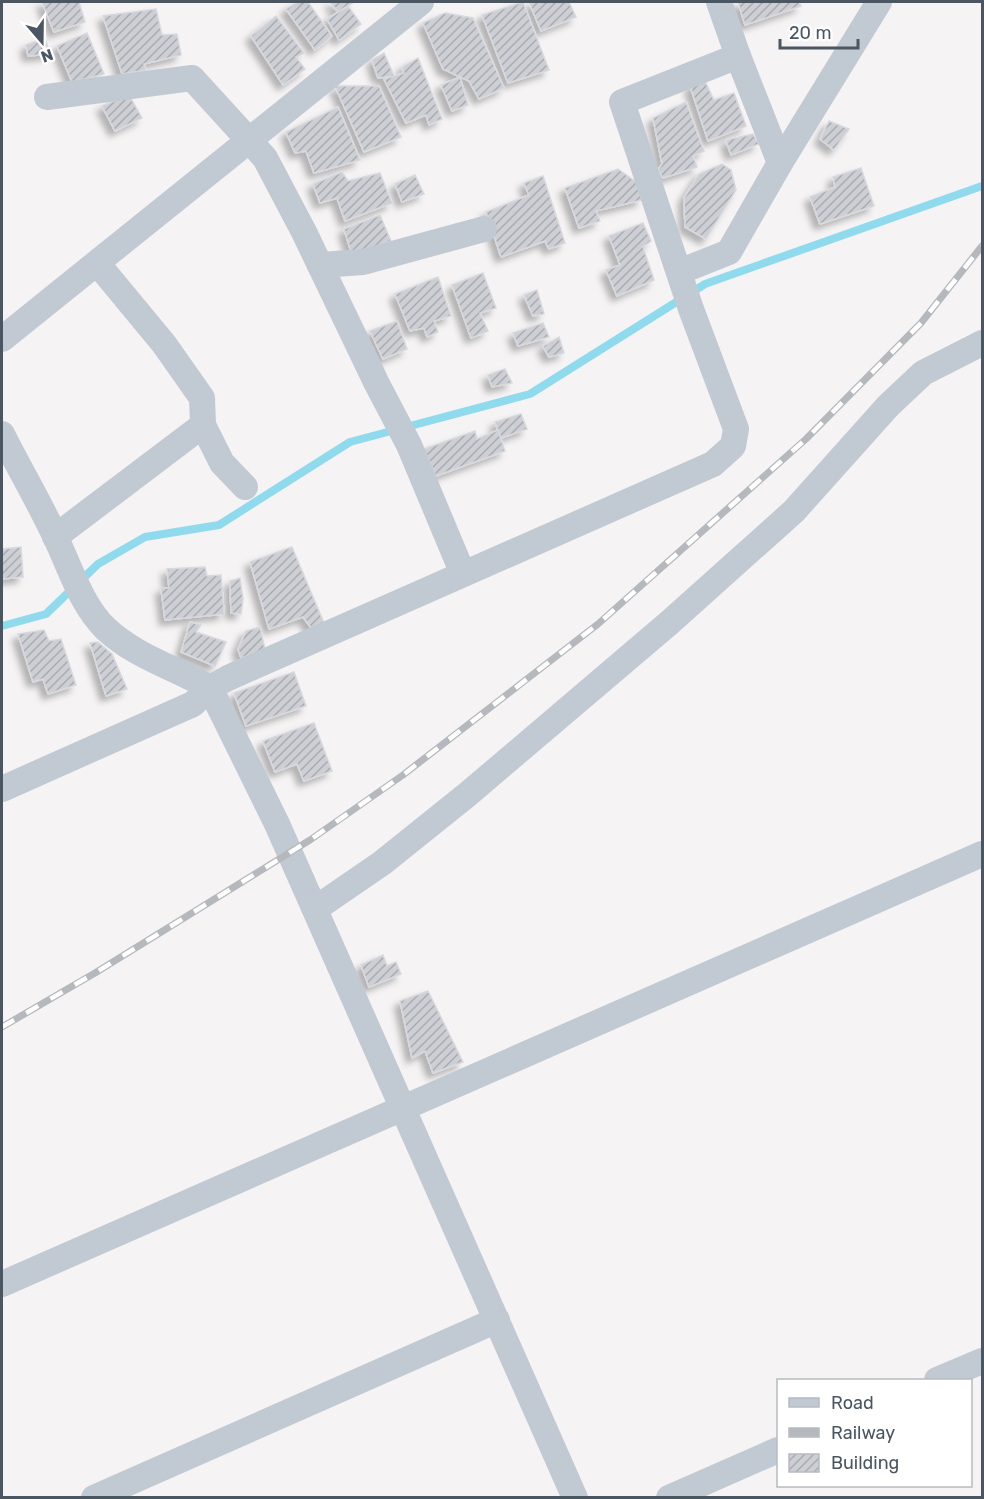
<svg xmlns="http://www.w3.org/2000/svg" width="984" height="1499" viewBox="0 0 984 1499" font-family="Rubik,sans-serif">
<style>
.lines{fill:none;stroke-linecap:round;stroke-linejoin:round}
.stream{stroke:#90daee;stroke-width:8}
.building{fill:url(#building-hatch);stroke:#d7d9de;stroke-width:1.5;filter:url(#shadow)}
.street{stroke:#c1cad2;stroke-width:26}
.rail-casing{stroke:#b5b8bd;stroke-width:7}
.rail{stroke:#fff;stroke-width:4.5;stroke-dasharray:14;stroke-linecap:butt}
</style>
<defs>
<pattern id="building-hatch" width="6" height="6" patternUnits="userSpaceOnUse" patternTransform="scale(1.5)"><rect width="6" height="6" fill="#cdcfd5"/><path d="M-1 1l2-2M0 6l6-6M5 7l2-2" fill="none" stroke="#a8abb0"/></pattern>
<filter id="shadow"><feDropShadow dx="-5.5" dy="5.5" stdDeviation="3" flood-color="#0004"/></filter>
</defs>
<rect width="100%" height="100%" fill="#f5f3f3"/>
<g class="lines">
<polyline class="stream" points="2,626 46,614 98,564 145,537 219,525 350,442 530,394 705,284 982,186"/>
</g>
<g class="building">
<polygon points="42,2 79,2 85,22 54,32"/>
<polygon points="297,2 308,2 332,36 315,50 286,9"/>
<polygon points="330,2 354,2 338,12"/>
<polygon points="523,2 549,70 508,83 482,15"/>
<polygon points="529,2 569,2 576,17 541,31"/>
<polygon points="738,2 799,2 801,6 745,25"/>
<polygon points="348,6 361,24 339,40 327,19"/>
<polygon points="156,9 162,35 177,34 181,55 144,64 146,70 122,74 103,16"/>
<polygon points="445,13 473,18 504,88 479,99 469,81 443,69 423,23"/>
<polygon points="276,16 304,53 296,57 305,69 283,85 251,36"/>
<polygon points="87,33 104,74 72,82 57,46"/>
<polygon points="45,38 50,54 28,56 26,45"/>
<polygon points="384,53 394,76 378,78 372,60"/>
<polygon points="418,58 442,119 429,125 426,115 406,123 384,79 404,73 402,67"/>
<polygon points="460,77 468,105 452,111 441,85"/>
<polygon points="704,79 714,100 734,93 746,126 708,141 690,86"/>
<polygon points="335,86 379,86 401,137 364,152"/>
<polygon points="129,95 142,118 115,131 102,106"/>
<polygon points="686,102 704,151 693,156 697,167 663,178 658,170 662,164 653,118"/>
<polygon points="338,107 360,160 314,173 306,151 295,153 286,132"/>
<polygon points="829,121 849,129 834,150 820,139"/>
<polygon points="753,134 759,144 731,155 726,140"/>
<polygon points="722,164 731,170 736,190 706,239 685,227 684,198 699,174"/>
<polygon points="861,168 874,206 820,224 810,197 835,187 833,177"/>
<polygon points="618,169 636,182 642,200 596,211 600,221 579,228 565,188"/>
<polygon points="342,172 348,181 380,173 392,203 345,221 337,198 320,203 313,184"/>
<polygon points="415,175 424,194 402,202 395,184"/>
<polygon points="543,176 565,243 549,249 545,241 501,257 486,212 529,195 524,183"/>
<polygon points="380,215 391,241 352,255 344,229"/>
<polygon points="643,223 651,241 643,247 654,280 617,296 606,270 620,265 609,236"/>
<polygon points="483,273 496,308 480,313 488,331 471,338 452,285"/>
<polygon points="438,277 451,316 434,321 438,332 427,337 424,328 410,331 395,294"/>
<polygon points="537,290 544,314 533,316 524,295"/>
<polygon points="397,321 407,349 383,359 370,331"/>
<polygon points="543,323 549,337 518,346 513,333"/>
<polygon points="559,337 564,353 549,357 543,346"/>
<polygon points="505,369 512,383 492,387 488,375"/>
<polygon points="521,414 527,429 501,438 495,422"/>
<polygon points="498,430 505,451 436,476 424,449 475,431 477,439"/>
<polygon points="21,547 23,577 2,579 2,549"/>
<polygon points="292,547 324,623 312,629 303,617 269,629 250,562"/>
<polygon points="205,567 207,576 221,575 224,614 165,620 161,588 169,588 167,569"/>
<polygon points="240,578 243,599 241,614 231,613 230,581"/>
<polygon points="190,622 201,625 196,632 226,642 215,666 181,652"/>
<polygon points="260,627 265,649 241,658 238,649 246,631"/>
<polygon points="44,630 49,641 61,639 76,685 48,694 43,679 33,682 18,634"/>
<polygon points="98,642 112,654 127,689 106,696 90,643"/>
<polygon points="294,672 306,706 246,726 234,693"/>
<polygon points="314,723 332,771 304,781 297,764 275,772 263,741"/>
<polygon points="383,955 387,966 396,962 401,974 369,987 361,965"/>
<polygon points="428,991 463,1062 433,1073 425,1051 412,1058 400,1001"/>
</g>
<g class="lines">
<g class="street">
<polyline points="47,97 192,78 265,158 304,232 377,384 409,445 463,574"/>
<polyline points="780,163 879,2"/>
<polyline points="97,263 164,344 202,398 203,425 222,463 245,487"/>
<polyline points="320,265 363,262 484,229"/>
<polyline points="679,272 729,252 780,163 738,56"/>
<polyline points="2,339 421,2"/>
<path d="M2,434C19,468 39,502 55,536C70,567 81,605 106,629C136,657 176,668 210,688L277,824L575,1498"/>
<polyline points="55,537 203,425"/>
<polyline points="2,789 193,704 210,688 228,678 713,464 733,446 736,429 691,309 622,102 738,56 719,2"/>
<polyline points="315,909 382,863 468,794 669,623 794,511 888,406 923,373 982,343"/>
<polyline points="2,1284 982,854"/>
<polyline points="937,1380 982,1361"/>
<polyline points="94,1498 497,1320"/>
<polyline points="669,1498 778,1450"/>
</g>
<defs>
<polyline id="rail" points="2,1027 95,973 310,840 403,775 598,624 806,439 921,323 982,246"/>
</defs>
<use href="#rail" class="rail-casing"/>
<use href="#rail" class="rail"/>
</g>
<rect width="984" height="1499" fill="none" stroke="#4a5661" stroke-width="6"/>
<rect x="777" y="1379" width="195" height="108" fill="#ffffff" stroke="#b7bbc0" stroke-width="1.5"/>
<rect x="789" y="1398" width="30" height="9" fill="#c1cad2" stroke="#b7bbc0" stroke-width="1.5"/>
<text x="831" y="1409" font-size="18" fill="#4a5661">Road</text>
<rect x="789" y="1428" width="30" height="9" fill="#b5b8bd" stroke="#b7bbc0" stroke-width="1.5"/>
<text x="831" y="1439" font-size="18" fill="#4a5661">Railway</text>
<rect x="789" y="1454" width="30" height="18" fill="url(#building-hatch)" stroke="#b7bbc0" stroke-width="1.5"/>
<text x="831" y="1469" font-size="18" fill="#4a5661">Building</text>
<g transform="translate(42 42) rotate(160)" stroke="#ffffff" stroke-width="4.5" paint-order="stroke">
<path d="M0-4.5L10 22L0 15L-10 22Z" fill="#4a5661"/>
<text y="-9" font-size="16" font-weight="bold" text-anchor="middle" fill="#4a5661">N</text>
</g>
<path d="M780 39v9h78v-9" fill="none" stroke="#4a5661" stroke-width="3"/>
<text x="789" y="39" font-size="18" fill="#4a5661" stroke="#ffffff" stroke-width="4.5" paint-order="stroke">20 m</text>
</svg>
